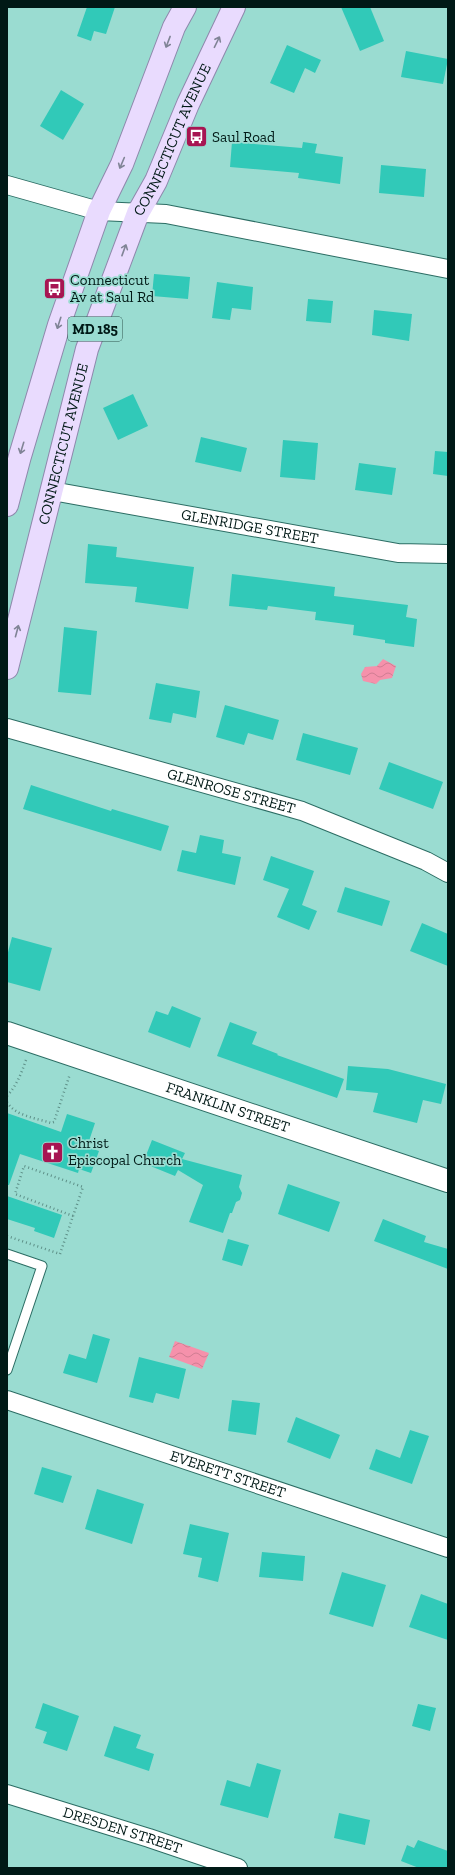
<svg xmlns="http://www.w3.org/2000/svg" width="455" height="1875" viewBox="0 0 455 1875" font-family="'Zilla Slab',serif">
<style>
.water{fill:url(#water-waves)}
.building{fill:#31c9b8}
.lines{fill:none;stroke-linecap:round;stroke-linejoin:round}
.service-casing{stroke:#2c6d64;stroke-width:11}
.minor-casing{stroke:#2c6d64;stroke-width:20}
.tertiary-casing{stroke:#2c6d64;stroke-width:24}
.primary-casing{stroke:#8e88ac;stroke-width:24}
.path{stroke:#5e9088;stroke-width:2.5;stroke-dasharray:1 3;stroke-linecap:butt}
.service{stroke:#fff;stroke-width:9}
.minor{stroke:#fff;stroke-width:18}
.tertiary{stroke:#fff;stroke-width:22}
.primary{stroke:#e9dbfe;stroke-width:22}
.oneway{stroke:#808496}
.labels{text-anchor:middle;stroke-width:3.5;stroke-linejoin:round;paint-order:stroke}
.shield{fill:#9adcd1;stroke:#2e544e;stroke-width:1}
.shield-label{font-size:14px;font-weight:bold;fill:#001916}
.poi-label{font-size:15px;fill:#001916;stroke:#9adcd1;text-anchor:start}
.street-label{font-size:15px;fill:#001916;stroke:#9adcd1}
</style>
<defs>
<pattern id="water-waves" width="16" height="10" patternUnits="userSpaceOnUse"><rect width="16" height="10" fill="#f591ab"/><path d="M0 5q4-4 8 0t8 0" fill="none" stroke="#d07c92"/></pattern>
</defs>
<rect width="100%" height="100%" fill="#9adcd1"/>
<g class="water">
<polygon points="383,659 396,666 392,678 380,680 376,684 363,681 361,674 365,667 377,666"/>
<polygon points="175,1341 209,1353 202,1369 169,1357"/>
</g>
<g class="building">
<polygon points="87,7 115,7 106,34 94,31 91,41 77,36"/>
<polygon points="341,7 370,7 384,41 360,51"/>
<polygon points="287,45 321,60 315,73 305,68 294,93 270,83"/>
<polygon points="406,51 448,59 443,84 401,77"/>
<polygon points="61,90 84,104 63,140 40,126"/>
<polygon points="232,142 302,148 303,142 317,144 315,153 343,157 340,184 298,178 299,173 230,167"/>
<polygon points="381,165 426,169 424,197 379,193"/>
<polygon points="154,274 190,277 188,299 152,296"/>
<polygon points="217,282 253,287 251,310 232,308 230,320 212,318"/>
<polygon points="308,299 333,301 331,323 306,321"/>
<polygon points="374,310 412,314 409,341 372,335"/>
<polygon points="133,394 148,426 118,440 103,408"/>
<polygon points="201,437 247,448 241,472 195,462"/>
<polygon points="283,440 318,443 315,480 280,477"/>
<polygon points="435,451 448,452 448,476 433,474"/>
<polygon points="359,463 396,468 392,495 355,490"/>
<polygon points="88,544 117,547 116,557 194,567 188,609 135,602 137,587 85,583"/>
<polygon points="232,574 335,587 334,596 408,605 406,617 417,619 414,647 385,643 385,640 353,635 354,625 315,620 316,612 268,606 267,610 229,606"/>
<polygon points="64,627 97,631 91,695 58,692"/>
<polygon points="156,683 200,691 196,718 173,713 171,723 149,719"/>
<polygon points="225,705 279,720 273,740 248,733 244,745 216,737"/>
<polygon points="303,733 358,748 350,775 296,760"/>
<polygon points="389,762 443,782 433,809 379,789"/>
<polygon points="31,785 111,811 112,809 169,826 161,851 23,809"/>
<polygon points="200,835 224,840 222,853 241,857 235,885 177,871 182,850 196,853"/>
<polygon points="271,856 314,871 302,905 317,911 309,930 277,917 289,889 263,880"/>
<polygon points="345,887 390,901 382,926 337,912"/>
<polygon points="422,923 448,934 448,966 410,951"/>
<polygon points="12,937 52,948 40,991 7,982 7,956"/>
<polygon points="172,1006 201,1018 190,1048 148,1032 156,1011 168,1015"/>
<polygon points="230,1022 257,1032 252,1044 278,1054 277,1055 344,1079 337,1098 217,1056"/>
<polygon points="348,1066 388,1069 446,1084 441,1104 423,1100 417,1123 373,1112 378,1093 346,1090"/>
<polygon points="7,1113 61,1132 67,1114 95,1123 87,1147 99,1151 91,1173 79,1169 78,1173 20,1154 9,1185 7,1185"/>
<polygon points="152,1140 185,1153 182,1159 242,1175 239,1187 242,1193 240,1200 236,1202 232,1213 230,1213 223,1233 189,1222 203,1185 178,1170 175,1176 143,1163"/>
<polygon points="288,1184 340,1202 329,1232 278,1214"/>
<polygon points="7,1196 62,1215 54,1238 34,1231 35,1228 7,1219"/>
<polygon points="383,1219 426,1236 424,1242 448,1249 448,1269 374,1241"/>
<polygon points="228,1239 249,1245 242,1266 222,1260"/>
<polygon points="93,1334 110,1339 97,1383 63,1373 69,1354 86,1359"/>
<polygon points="139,1357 186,1369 179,1399 156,1393 153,1403 129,1397"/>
<polygon points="232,1400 260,1403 256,1435 228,1431"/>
<polygon points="296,1417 340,1435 330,1459 287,1442"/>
<polygon points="410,1430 429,1436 412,1484 369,1469 376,1449 400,1458"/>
<polygon points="42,1467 72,1476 63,1503 34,1494"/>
<polygon points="97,1489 144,1504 132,1544 85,1529"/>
<polygon points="190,1524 229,1533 218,1582 198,1577 202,1558 183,1554"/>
<polygon points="262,1552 305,1556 303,1581 259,1577"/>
<polygon points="342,1572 386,1585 373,1627 329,1614"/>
<polygon points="421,1594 448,1604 448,1640 409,1627"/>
<polygon points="43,1703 79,1716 67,1751 43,1743 47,1732 35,1728"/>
<polygon points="418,1704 436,1708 430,1731 412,1726"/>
<polygon points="114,1726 141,1735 136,1748 154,1754 149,1771 104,1756"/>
<polygon points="257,1763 281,1770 268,1818 220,1805 227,1780 250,1787"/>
<polygon points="339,1813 370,1820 365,1845 334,1838"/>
<polygon points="418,1840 448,1851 448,1868 419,1868 401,1861 407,1845 414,1848"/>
</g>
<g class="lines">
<defs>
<polyline id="service" points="7,1254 42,1266 7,1370"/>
<g id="minor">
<polyline points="7,185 99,211 166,214 448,269"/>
<path id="s1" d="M52,491L398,553L448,554"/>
<path id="s2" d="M7,728L302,811L426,861L448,873"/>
<path id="s3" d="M7,1400L448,1548"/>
<path id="s4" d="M7,1794L149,1838L238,1868"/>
</g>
<g id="tertiary">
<path id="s5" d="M7,1033L448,1181"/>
</g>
<g id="primary">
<polyline points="7,505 20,456 59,325 99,211 122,164 174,27 185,7"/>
<path id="s6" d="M7,668L87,349L138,213L156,181L188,104L234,7"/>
</g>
</defs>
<use href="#service" class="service-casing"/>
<use href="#minor" class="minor-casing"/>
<use href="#tertiary" class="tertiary-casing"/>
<use href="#primary" class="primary-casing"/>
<g class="path">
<path d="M7,1096C17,1085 21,1074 26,1060"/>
<path d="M7,1102C15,1116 36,1118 51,1123L54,1122L70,1074"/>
<polyline points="7,1236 60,1254 83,1187 24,1166 15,1194 73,1216"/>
</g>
<use href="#service" class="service"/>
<use href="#minor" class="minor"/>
<use href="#tertiary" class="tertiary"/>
<use href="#primary" class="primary"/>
</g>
<defs><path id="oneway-shaft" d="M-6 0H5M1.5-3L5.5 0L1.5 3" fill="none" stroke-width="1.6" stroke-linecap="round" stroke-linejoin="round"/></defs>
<g class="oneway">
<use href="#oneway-shaft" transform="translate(168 42) rotate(111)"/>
<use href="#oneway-shaft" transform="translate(217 42) rotate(-64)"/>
<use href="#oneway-shaft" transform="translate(122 163) rotate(113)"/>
<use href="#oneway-shaft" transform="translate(124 250) rotate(-70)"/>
<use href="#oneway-shaft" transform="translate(59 323) rotate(108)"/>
<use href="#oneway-shaft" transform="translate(22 448) rotate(107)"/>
<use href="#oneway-shaft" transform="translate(17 631) rotate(-75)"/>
</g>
<defs>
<symbol id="bus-square" viewBox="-11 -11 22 22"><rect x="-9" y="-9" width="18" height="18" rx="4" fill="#a71552" stroke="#9adcd1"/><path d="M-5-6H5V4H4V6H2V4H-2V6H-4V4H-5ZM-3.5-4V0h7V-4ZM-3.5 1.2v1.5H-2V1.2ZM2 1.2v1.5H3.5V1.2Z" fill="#fff"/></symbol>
<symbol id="church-square" viewBox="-11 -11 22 22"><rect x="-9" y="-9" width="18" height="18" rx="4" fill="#a71552" stroke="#9adcd1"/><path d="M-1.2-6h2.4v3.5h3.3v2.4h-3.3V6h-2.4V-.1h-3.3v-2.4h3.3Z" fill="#fff"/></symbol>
</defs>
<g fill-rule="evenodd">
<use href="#bus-square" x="184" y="124" width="25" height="25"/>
<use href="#bus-square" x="42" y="276" width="25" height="25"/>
<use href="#church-square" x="40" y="1140" width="25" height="25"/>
</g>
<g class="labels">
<rect class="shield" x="68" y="317" width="54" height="24" rx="3"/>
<g class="shield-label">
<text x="95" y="334">MD 185</text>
</g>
<g class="poi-label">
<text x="212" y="142">Saul Road</text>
<text x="70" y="285">Connecticut<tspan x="70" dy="17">Av at Saul Rd</tspan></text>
<text x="68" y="1148">Christ<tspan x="68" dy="17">Episcopal Church</tspan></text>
</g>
<g class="street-label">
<text dy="5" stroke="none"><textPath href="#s6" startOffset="555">CONNECTICUT AVENUE</textPath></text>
<text dy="5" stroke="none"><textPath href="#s6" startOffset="231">CONNECTICUT AVENUE</textPath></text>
<text dy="5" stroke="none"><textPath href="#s1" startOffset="201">GLENRIDGE STREET</textPath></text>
<text dy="5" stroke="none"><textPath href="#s2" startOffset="233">GLENROSE STREET</textPath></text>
<text dy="5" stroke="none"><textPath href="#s5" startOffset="233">FRANKLIN STREET</textPath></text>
<text dy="5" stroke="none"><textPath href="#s3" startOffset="233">EVERETT STREET</textPath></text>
<text dy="5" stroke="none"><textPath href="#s4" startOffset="121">DRESDEN STREET</textPath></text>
</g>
</g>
<rect width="455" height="1875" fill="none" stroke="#001916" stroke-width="16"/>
</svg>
